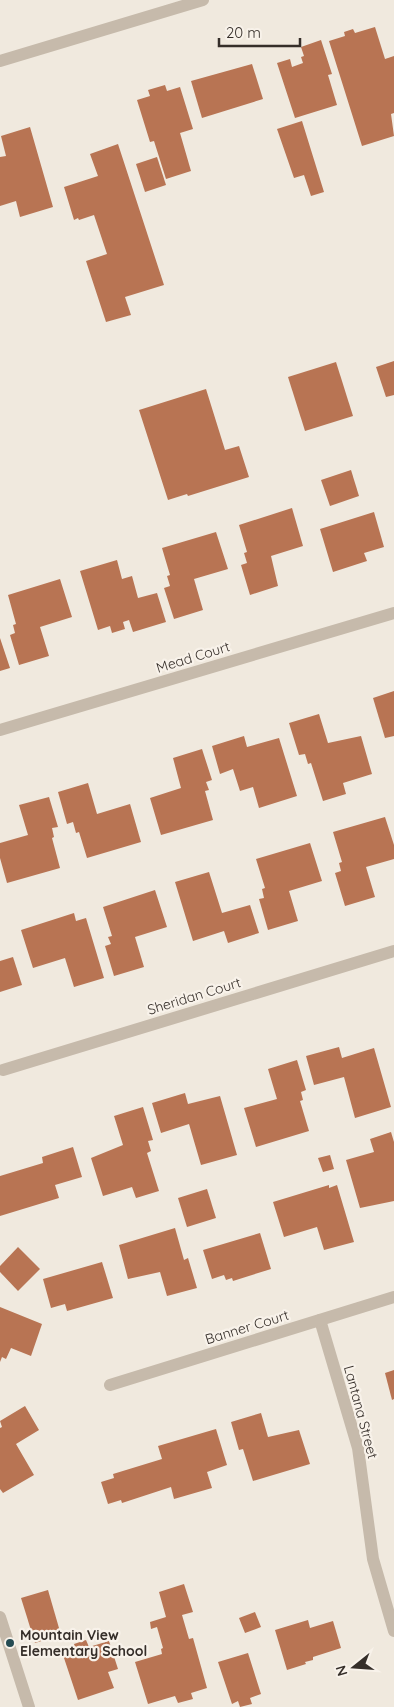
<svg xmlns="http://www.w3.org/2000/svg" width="394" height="1707" viewBox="0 0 394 1707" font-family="Quicksand,sans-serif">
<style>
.building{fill:#b87453}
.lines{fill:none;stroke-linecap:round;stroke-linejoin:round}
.minor{stroke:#c6baab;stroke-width:12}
.poi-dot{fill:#244b52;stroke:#f8f2ea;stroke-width:2}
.labels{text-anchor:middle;stroke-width:4.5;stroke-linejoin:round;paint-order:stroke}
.street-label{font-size:14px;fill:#352e29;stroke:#f8f2ea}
.poi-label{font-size:14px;font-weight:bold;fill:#352e29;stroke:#f8f2ea;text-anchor:start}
</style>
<rect width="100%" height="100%" fill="#f0e9de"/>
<g class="building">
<polygon points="375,27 385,59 394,56 394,113 391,114 394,136 362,146 329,41 345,36 344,32 353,29 355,33"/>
<polygon points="321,40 332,74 328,75 337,105 295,118 277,63 290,59 292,67 303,63 301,57 304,56 301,47"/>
<polygon points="252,64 263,99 202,118 191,81"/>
<polygon points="165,85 167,91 180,87 193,129 180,133 191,171 166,179 154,141 150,142 137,100 150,96 148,90"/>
<polygon points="302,121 324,192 311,196 304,175 294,178 277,129"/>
<polygon points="30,127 53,207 20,217 16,201 0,206 0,157 6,156 1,136"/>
<polygon points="118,144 164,285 125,297 131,315 106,322 86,261 107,254 94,215 79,220 78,218 74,220 64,187 98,176 90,154"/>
<polygon points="157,157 166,185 145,192 136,164"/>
<polygon points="394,361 394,395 386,397 376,367"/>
<polygon points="336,362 353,416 305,431 288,377"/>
<polygon points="206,389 225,450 239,446 249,477 188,496 187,494 168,500 139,410"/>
<polygon points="351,470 359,496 330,506 321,480"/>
<polygon points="292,508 303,546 271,556 278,586 250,595 241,565 247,563 244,553 247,552 239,525"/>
<polygon points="374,512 384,547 364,553 367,561 333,572 320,529"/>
<polygon points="216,532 228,569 194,579 203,610 174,619 164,588 170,586 167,576 170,575 162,548"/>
<polygon points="117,560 122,579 132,576 138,598 157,593 166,622 133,632 129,620 123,622 125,629 112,633 110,626 98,630 80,571"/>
<polygon points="60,579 72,617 40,627 49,656 19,665 10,635 15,633 13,625 16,624 8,595"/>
<polygon points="0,638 10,668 0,671"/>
<polygon points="394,691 394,736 385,738 373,698"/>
<polygon points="319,714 328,743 361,736 372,774 343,783 346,794 323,801 311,763 308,764 305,754 299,755 289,723"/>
<polygon points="244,736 247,747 279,738 297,796 259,808 253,787 240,791 233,769 220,774 212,746"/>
<polygon points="202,749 212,780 206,782 209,790 205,791 213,820 161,835 150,798 181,788 173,758"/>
<polygon points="88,783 97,814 130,804 141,842 87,858 79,832 76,833 73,822 67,824 58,792"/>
<polygon points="49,797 58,827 52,828 54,837 52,838 60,868 7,883 0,858 0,843 28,835 19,805"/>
<polygon points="385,817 394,845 394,859 366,867 375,897 345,906 335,873 341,871 339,863 342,862 333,832"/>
<polygon points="310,843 322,881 289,891 298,921 268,930 259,899 264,898 262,889 265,888 256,859"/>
<polygon points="209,872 222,913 250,905 259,933 228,943 224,931 193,941 175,882"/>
<polygon points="155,890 167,927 135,937 144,967 114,976 105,946 111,944 108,937 112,936 103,907"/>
<polygon points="74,913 76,921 86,918 104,978 74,987 65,958 33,968 21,930"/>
<polygon points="13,957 22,985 0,992 0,961"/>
<polygon points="339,1047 342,1058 374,1048 391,1107 355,1118 344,1077 314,1085 306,1056"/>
<polygon points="297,1060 306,1090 301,1092 303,1100 300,1101 309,1131 256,1147 244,1108 277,1099 268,1069"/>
<polygon points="185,1093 188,1104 220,1096 237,1155 201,1165 189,1124 161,1133 152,1103"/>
<polygon points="143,1107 153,1140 148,1141 151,1151 147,1153 159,1191 136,1198 132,1187 103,1196 91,1158 123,1145 114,1116"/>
<polygon points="391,1132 394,1142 394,1201 360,1208 346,1160 374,1152 370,1139"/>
<polygon points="73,1147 82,1177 55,1185 59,1198 0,1216 0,1176 43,1163 42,1157"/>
<polygon points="330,1155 334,1169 323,1172 318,1158"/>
<polygon points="329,1185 329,1188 337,1185 354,1242 324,1250 317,1227 284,1237 273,1202"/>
<polygon points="207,1189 216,1218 187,1227 178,1198"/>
<polygon points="175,1228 184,1260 188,1258 197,1288 167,1296 160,1272 128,1279 119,1245"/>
<polygon points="260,1233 271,1269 233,1281 232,1278 226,1280 224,1275 212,1279 203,1250"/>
<polygon points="18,1247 40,1269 18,1291 0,1272 0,1266"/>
<polygon points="102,1262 113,1298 67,1311 65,1304 51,1308 43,1279"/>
<polygon points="0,1307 42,1324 31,1356 11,1348 6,1359 2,1357 0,1362"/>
<polygon points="394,1370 394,1399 392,1400 385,1373"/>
<polygon points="25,1406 39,1430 16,1444 34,1475 3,1493 0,1489 0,1428 2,1427 0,1421"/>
<polygon points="261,1413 268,1437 299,1430 310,1464 253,1481 243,1449 239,1450 231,1422"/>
<polygon points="216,1429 227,1465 207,1472 212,1488 174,1499 171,1487 122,1503 121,1500 108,1504 101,1482 114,1478 113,1474 162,1459 158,1446"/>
<polygon points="184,1584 193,1612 182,1615 189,1639 193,1638 207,1688 191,1693 193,1699 178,1703 175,1696 148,1704 135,1662 162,1654 161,1649 163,1648 157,1627 151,1629 150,1622 166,1617 159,1592"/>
<polygon points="48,1590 61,1635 35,1643 21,1598"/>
<polygon points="255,1612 261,1627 245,1633 239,1618"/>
<polygon points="308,1620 310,1628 333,1621 341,1648 313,1657 313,1660 305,1662 306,1664 287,1670 275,1630"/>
<polygon points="86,1640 89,1647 109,1641 118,1669 108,1672 114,1688 78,1700 63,1655 76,1651 74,1644"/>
<polygon points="248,1653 261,1694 250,1698 252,1704 240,1707 238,1701 232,1704 218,1662"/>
</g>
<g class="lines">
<g class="minor">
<polyline points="0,61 203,0"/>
<polyline points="0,730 394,613"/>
<polyline points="3,1070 394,951"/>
<polyline points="320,1320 358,1448 373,1559 394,1631"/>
<polyline points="110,1385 394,1297"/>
<polyline points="0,1617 29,1707"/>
</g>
</g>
<circle class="poi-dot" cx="10" cy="1643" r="5"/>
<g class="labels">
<g class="street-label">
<text transform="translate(193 657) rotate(-17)" y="5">Mead Court</text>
<text transform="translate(194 996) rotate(-17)" y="5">Sheridan Court</text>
<text transform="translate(247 1327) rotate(-17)" y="5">Banner Court</text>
<text transform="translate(361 1412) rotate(75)" y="5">Lantana Street</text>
</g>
<g class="poi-label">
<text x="20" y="1640">Mountain View<tspan x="20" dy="16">Elementary School</tspan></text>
</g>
</g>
<g transform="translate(354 1667) rotate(253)" stroke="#f8f2ea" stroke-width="4" paint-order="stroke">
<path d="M0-4L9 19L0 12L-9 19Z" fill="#352e29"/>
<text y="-8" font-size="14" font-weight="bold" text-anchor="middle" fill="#352e29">N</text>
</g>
<path d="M219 38v8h81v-8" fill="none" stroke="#352e29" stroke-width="2.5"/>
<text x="226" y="38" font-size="15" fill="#352e29" stroke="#f8f2ea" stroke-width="4" paint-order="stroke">20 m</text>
</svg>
